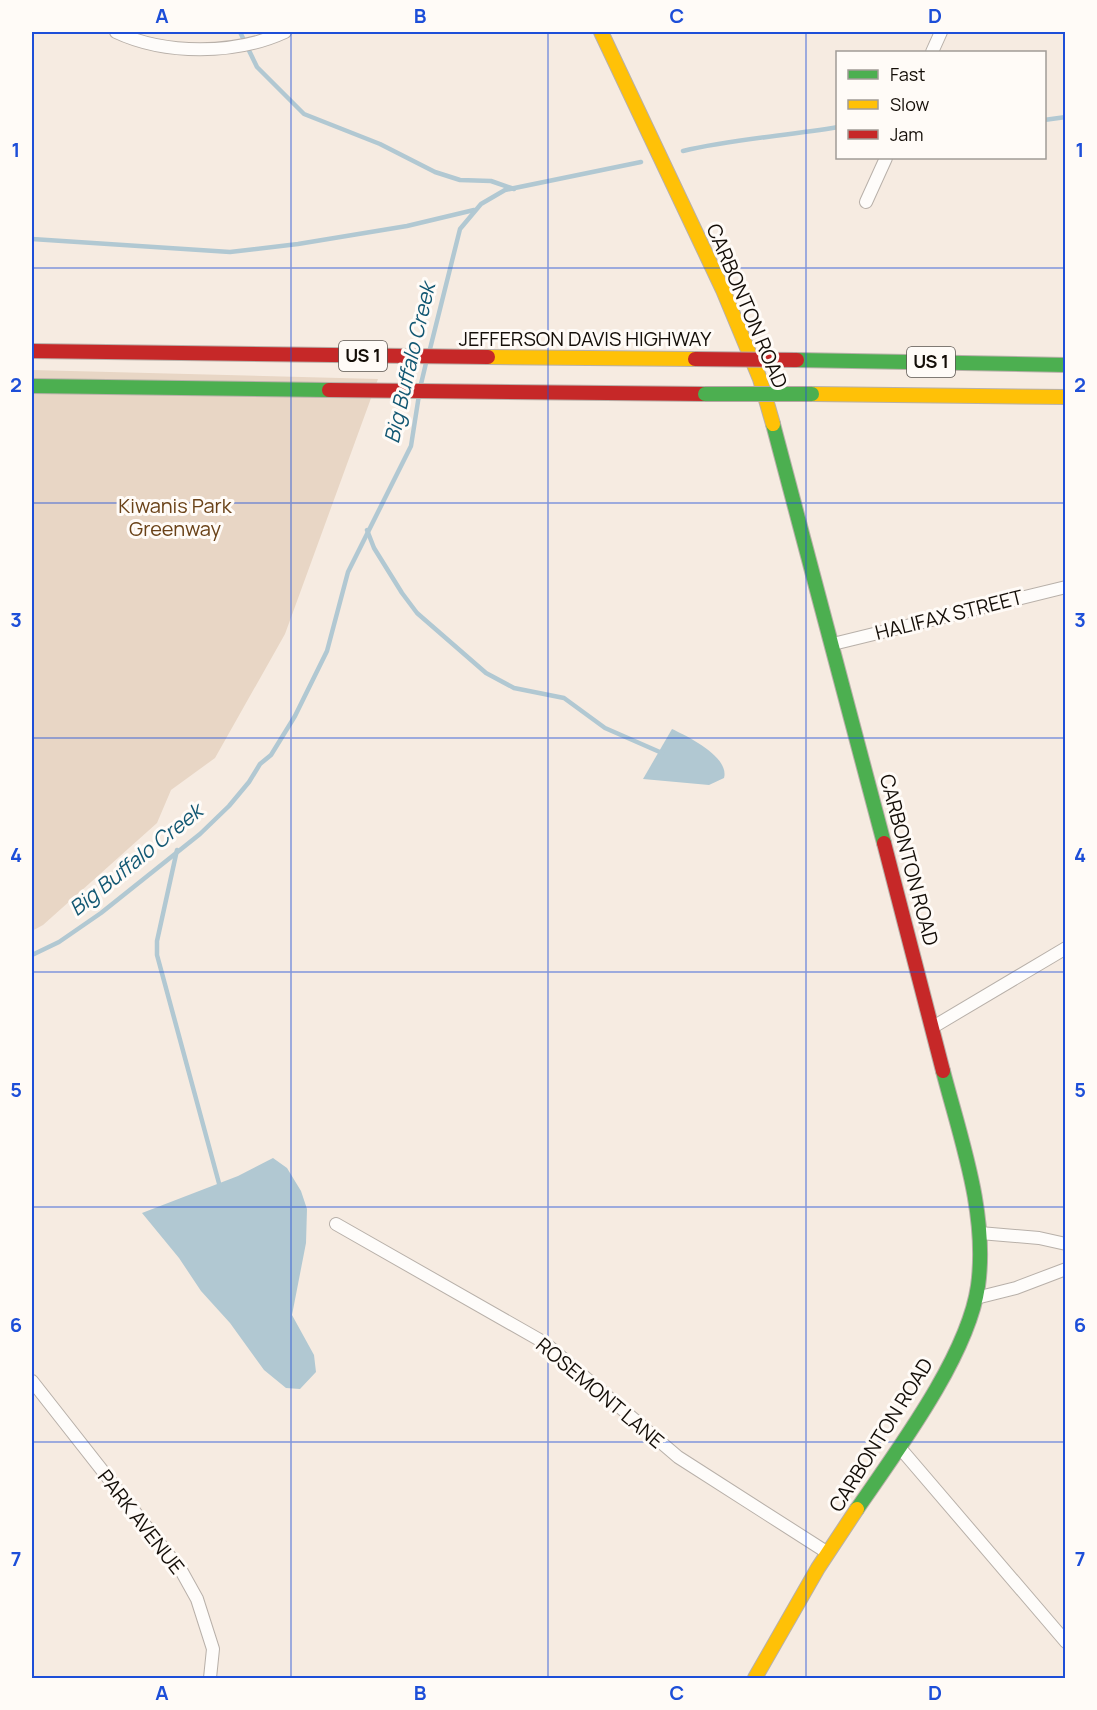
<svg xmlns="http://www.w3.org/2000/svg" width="1097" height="1710" viewBox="0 0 1097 1710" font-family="Manrope,sans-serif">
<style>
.green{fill:#e8d6c5}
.water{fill:#b1c8d2}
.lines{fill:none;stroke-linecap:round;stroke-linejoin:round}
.stream{stroke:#b1c8d2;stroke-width:4.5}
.street-casing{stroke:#b8b0a9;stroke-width:14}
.fast-casing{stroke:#b8b0a9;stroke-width:16}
.slow-casing{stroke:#b8b0a9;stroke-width:16}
.jam-casing{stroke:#b8b0a9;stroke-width:16}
.street{stroke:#fefcfa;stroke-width:12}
.fast{stroke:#4caf50;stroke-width:14}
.slow{stroke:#ffc107;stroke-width:14}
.jam{stroke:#c62828;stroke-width:14}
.fast-bridge-casing{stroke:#b6a5a3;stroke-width:16;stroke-linecap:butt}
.jam-bridge-casing{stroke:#b6a5a3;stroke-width:16;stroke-linecap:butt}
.fast-bridge{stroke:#4caf50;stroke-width:14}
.jam-bridge{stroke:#c62828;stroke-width:14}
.grid{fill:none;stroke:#1d4ed8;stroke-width:1.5;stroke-opacity:0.55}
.labels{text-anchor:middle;stroke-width:6;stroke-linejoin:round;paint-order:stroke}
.shield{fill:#fffbf7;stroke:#5a5550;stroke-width:1.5}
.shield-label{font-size:18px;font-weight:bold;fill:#140e08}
.street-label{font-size:20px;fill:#140e08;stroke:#fffbf7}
.park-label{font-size:20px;fill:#6a4218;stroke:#fffbf7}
.water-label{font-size:21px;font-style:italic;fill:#135873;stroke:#fffbf7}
.neatline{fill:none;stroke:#1d4ed8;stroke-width:2}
.grid-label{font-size:20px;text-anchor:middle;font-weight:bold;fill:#1d4ed8}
</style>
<rect width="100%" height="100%" fill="#f6ebe1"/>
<polygon class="green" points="32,370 378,379 285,634 215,758 171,790 157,823 43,925 32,931"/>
<g class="water">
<path d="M672,729C687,736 730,757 724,778L709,785L643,779Z"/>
<polygon points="273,1158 287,1168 301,1191 307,1209 306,1243 292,1315 314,1355 316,1372 300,1389 286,1388 264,1370 230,1323 201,1291 179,1258 142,1213 238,1176"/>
</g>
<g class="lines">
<g class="stream">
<polyline points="240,32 257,67 304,114 380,144 435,172 460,180 491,181 514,189"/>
<polyline points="1044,120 1066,117"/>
<path d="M683,151C733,139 786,136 838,127"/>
<polyline points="32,239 230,252 298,244 407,226 474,210"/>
<polyline points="430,349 460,229 481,204 505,190 641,162"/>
<polyline points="421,384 426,363"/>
<polyline points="367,530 374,548 402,593 417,613 486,673 514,688 564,698 605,728 662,753"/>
<polyline points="177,850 157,941 157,955 220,1187"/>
<polyline points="32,955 59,942 101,913 200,834 229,806 249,782 260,764 271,755 295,716 327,651 348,572 411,446 419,395"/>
</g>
<defs>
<g id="street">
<path d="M116,32C165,55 235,55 285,32"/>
<polyline points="932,52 941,32"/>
<polyline points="866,202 886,158"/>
<polyline points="833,644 1066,587"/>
<polyline points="933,1027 1066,948"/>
<polyline points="336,1224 545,1343 678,1457 828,1553"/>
<polyline points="980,1233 1039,1238 1066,1244"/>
<polyline points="976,1298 1016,1288 1066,1269"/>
<polyline points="32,1381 182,1572 197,1599 213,1649 210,1678"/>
<polyline points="900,1448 1066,1642"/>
</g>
<g id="fast">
<polyline points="797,360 1066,365"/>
<polyline points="32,386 329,390"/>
<polyline points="773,424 884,843"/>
<path d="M857,1509C897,1451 968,1356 978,1286C988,1214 961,1140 943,1071"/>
</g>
<g id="slow">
<polyline points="601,32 723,290 760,379 773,424"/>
<polyline points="488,357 695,359"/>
<polyline points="812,394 1066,397"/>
<polyline points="755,1678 818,1568 857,1509"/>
</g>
<g id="jam">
<polyline points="32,351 488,357"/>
<polyline points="329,390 705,394"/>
<polyline points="884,843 943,1071"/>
</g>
</defs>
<use href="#street" class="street-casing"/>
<use href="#fast" class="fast-casing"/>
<use href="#slow" class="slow-casing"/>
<use href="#jam" class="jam-casing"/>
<use href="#street" class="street"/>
<use href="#fast" class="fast"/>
<use href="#slow" class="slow"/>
<use href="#jam" class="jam"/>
<defs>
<polyline id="fast-bridge" points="705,394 812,394"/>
<polyline id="jam-bridge" points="695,359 797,360"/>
</defs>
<use href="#fast-bridge" class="fast-bridge-casing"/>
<use href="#jam-bridge" class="jam-bridge-casing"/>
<use href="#fast-bridge" class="fast-bridge"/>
<use href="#jam-bridge" class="jam-bridge"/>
</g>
<path class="grid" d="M291,32V1678M548,32V1678M806,32V1678M32,268H1066M32,503H1066M32,738H1066M32,972H1066M32,1207H1066M32,1442H1066"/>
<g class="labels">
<g class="shield">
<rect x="339" y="341" width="48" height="30" rx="4.5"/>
<rect x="907" y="347" width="48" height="30" rx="4.5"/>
</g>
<g class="shield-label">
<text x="363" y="362">US 1</text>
<text x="931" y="368">US 1</text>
</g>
<g class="street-label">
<text transform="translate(747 306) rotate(67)" y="7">CARBONTON ROAD</text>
<text x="585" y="346">JEFFERSON DAVIS HIGHWAY</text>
<text transform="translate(949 615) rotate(-14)" y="7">HALIFAX STREET</text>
<text transform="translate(909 860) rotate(75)" y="7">CARBONTON ROAD</text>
<text transform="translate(600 1393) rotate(40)" y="7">ROSEMONT LANE</text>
<text transform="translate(881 1435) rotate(-58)" y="7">CARBONTON ROAD</text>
<text transform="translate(141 1522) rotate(52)" y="7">PARK AVENUE</text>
</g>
<g class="park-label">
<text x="175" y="513">Kiwanis Park<tspan x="175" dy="23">Greenway</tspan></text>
</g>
<g class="water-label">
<text transform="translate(410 363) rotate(-77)" y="7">Big Buffalo Creek</text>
<text transform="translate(136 860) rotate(-39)" y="7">Big Buffalo Creek</text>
</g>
</g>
<rect width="1097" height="1710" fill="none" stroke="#fffbf7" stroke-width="66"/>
<rect x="836" y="51" width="210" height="108" fill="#fffbf7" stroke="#a19c97" stroke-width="1.5"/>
<rect x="848" y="70" width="30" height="9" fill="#4caf50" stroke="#a19c97" stroke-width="1.5"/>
<text x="890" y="81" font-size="18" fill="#140e08">Fast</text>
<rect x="848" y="100" width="30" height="9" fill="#ffc107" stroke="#a19c97" stroke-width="1.5"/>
<text x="890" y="111" font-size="18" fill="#140e08">Slow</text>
<rect x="848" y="130" width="30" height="9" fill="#c62828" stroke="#a19c97" stroke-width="1.5"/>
<text x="890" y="141" font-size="18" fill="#140e08">Jam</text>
<rect x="33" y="33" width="1031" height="1644" class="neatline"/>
<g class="grid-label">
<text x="162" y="23">A</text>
<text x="420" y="23">B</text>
<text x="677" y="23">C</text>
<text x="935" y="23">D</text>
<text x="16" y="157">1</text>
<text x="1080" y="157">1</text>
<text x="16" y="392">2</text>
<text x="1080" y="392">2</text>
<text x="16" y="627">3</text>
<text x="1080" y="627">3</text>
<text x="16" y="862">4</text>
<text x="1080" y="862">4</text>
<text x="16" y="1097">5</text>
<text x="1080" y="1097">5</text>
<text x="16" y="1332">6</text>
<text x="1080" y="1332">6</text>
<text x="16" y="1566">7</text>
<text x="1080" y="1566">7</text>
<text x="162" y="1700">A</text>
<text x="420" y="1700">B</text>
<text x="677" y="1700">C</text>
<text x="935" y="1700">D</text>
</g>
</svg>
